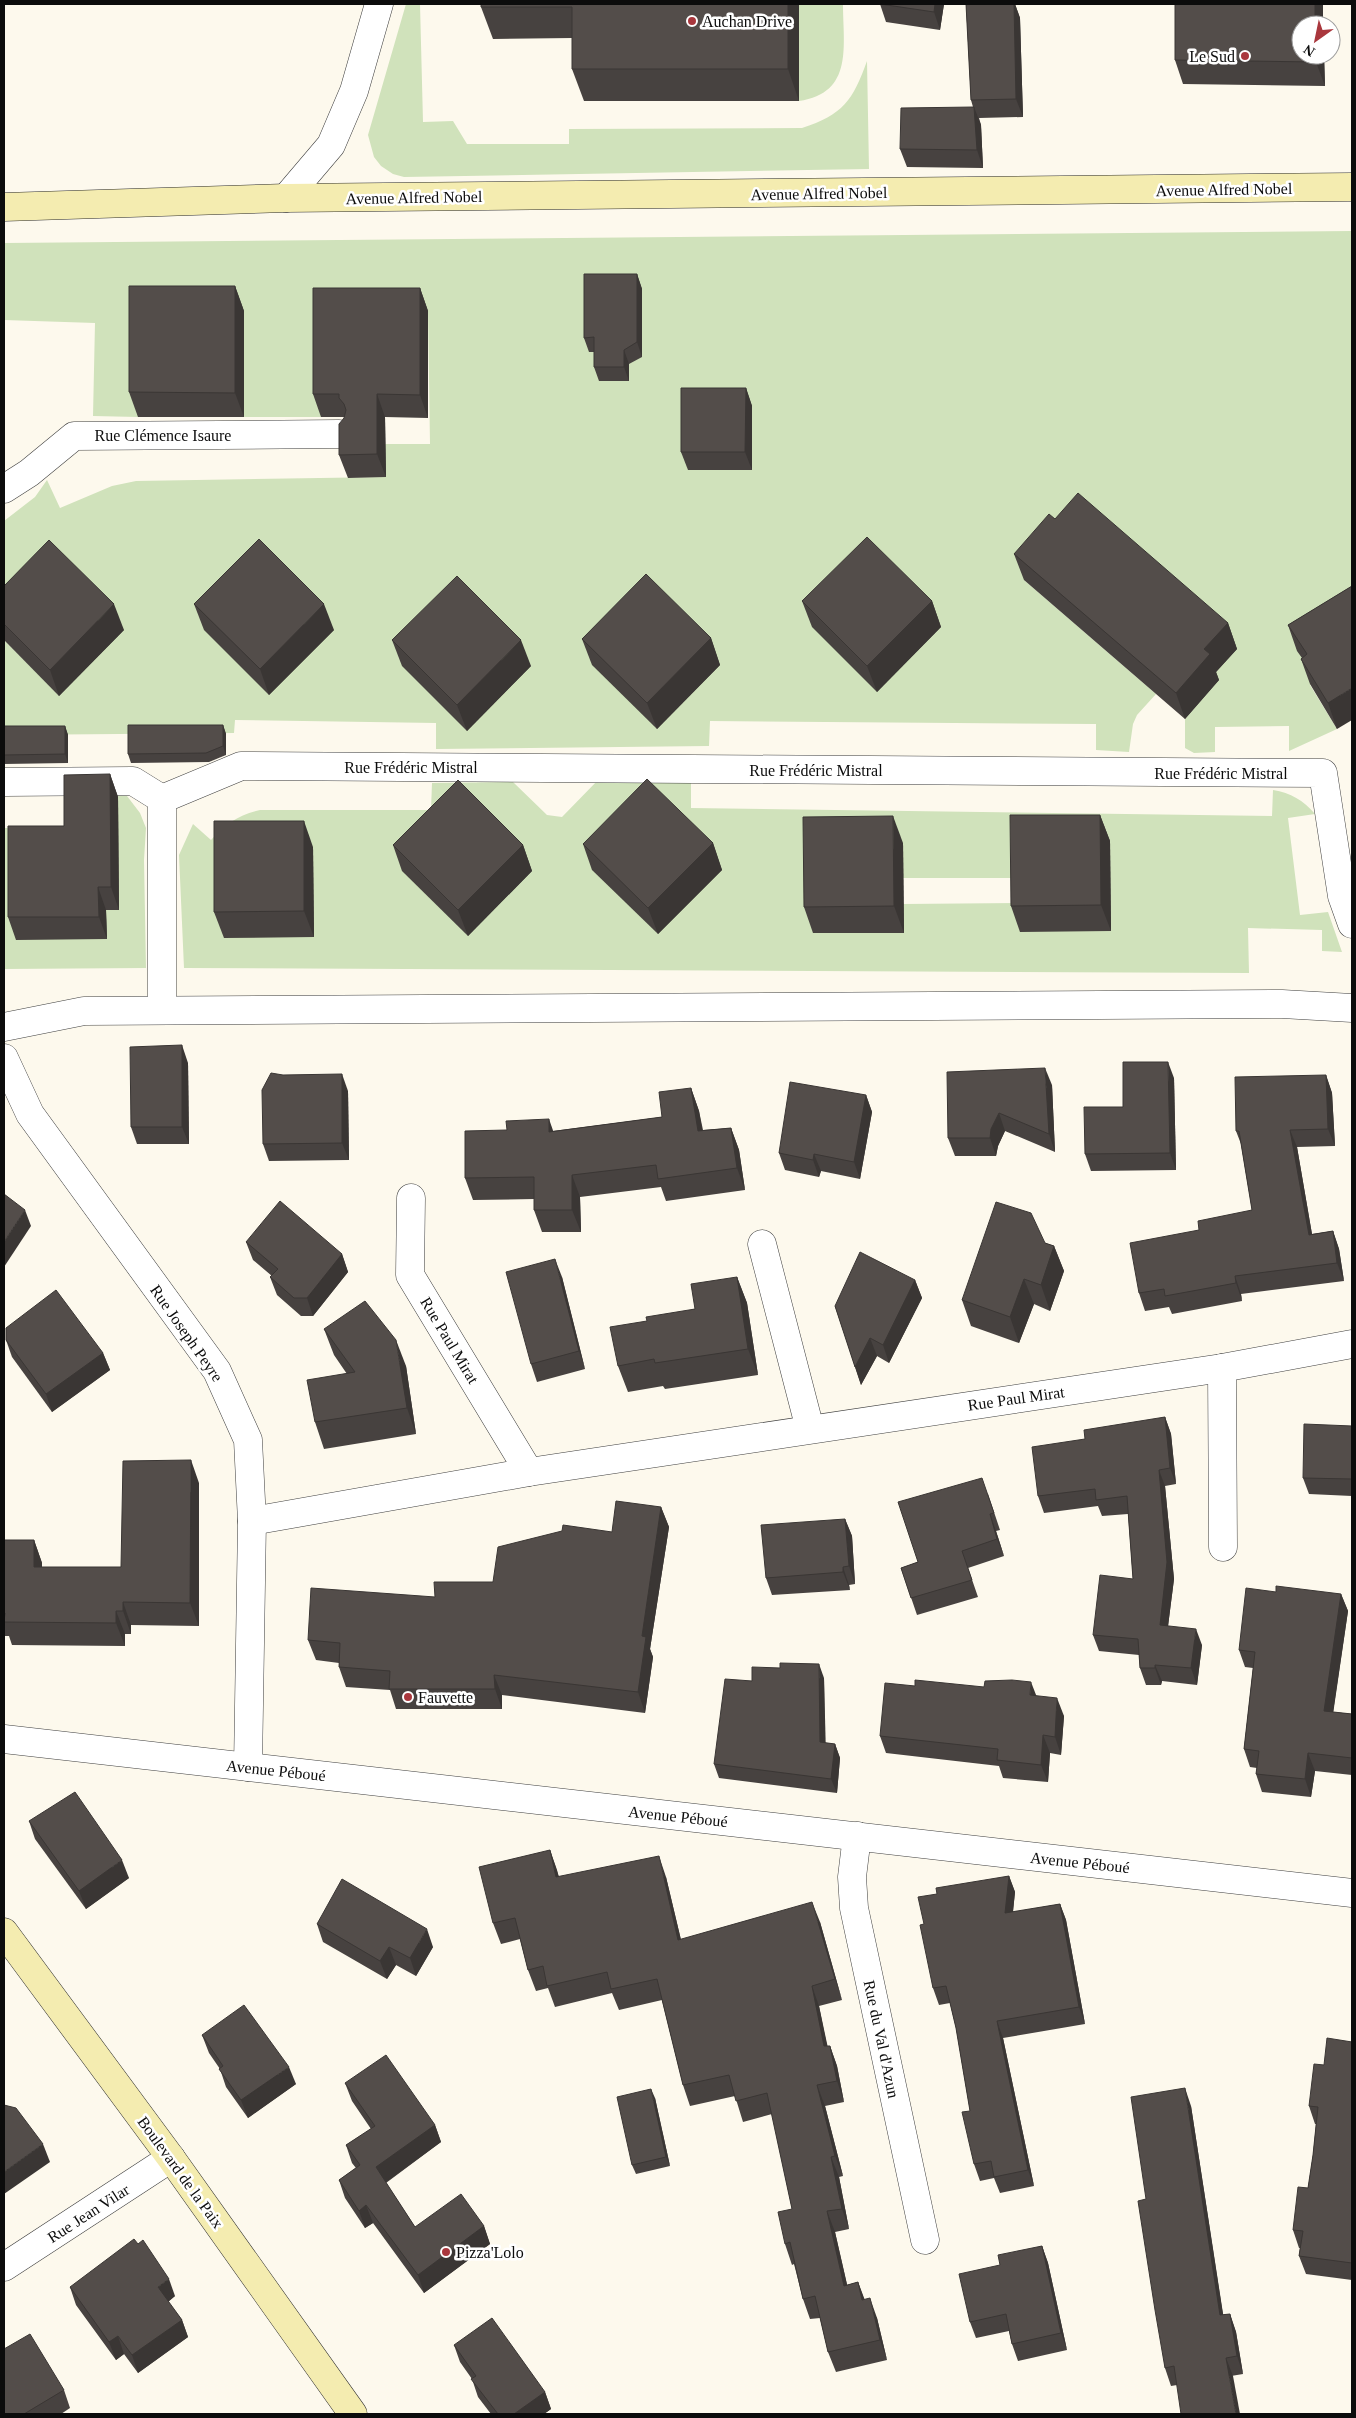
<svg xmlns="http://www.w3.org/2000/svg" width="1356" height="2418" viewBox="0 0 1356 2418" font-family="'Times New Roman',serif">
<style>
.green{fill:#d0e2bb;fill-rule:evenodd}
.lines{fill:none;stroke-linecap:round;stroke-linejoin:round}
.minor-casing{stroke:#3f3f3f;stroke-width:29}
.tertiary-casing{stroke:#3f3f3f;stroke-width:29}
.secondary-casing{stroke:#2e2e2e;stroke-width:29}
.minor{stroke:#fff;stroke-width:28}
.tertiary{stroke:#fff;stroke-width:28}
.secondary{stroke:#f4ecb0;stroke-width:28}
.wall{fill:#474240}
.shaded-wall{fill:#3a3634}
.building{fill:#534d4a;stroke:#3a3634}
.poi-dot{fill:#a9373d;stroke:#fff;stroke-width:2}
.labels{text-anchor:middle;stroke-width:5;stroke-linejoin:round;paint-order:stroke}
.poi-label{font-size:16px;fill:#0c0c0c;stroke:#fff;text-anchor:start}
.street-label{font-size:16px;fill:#0c0c0c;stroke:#fff}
</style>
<rect width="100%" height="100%" fill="#fdf9ed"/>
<g class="green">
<path d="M406,4H420L423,122L453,121L467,144H569V129L802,128C843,115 853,100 867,61L869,169L404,177L393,174L381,166L374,157L368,135Z"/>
<path d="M799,4H843C843,46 854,93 799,101Z"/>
<path d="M1352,231V617L1316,680L1310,685L1337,729L1289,751V726L1215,727V752L1194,753L1185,748V719L1219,679L1024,580L1156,694L1137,715L1133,724L1129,752L1096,750V724L710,721L709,746L436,749V723L235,720L234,733L4,735V640L60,696L4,622V521L35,497L47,480L60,508L112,486L136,481L385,477V444H430L428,311L321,417H244V311L138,417L93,416L95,323L4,320V243ZM642,289V352H589ZM752,406V469H688Z"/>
<path d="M600,778L691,779V808L1272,816L1273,790C1291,793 1303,800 1315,814L1288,818L1300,915L1328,912L1342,952L1322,951V930L1248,928L1249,973L184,968L179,855L193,824L211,840C225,824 239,815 260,810H431L432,783L513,782L547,815L562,817ZM903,843V878H1011L1020,903L903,904V933Z"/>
<polygon points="118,795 127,796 140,813 146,828 144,860 146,968 4,969 4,828 118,828"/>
</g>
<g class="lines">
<defs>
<g id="minor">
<polyline points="4,489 29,473 74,436 339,434"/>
<polyline points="4,782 133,781 162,799"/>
<polyline points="162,1010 162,799 241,766 1323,773 1342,896 1352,924"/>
<polyline points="4,1027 84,1011 1282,1004 1352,1008"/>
<polyline points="4,1058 30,1114 217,1371 248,1440 252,1521 248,1767"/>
<polyline points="411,1198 410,1275 529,1472"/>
<polyline points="762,1244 810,1429"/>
<polyline points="1222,1368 1223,1547"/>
<polyline points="252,1521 529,1472 1222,1368 1352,1344"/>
<polyline points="857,1836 852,1877 854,1908 925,2240"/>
<polyline points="4,2267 171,2158"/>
</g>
<g id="tertiary">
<polyline points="286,198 331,145 354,91 379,4"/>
<polyline points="4,1739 1352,1893"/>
</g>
<g id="secondary">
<polyline points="4,207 286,198 1352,187"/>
<polyline points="4,1932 171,2158 353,2414"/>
</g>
</defs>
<use href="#minor" class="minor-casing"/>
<use href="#tertiary" class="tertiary-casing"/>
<use href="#secondary" class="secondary-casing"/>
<use href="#minor" class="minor"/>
<use href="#tertiary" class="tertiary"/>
<use href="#secondary" class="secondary"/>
</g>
<g class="wall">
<polygon points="481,4 799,4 799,101 584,101 572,69 572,38 493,39 481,7"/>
<polygon points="880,4 944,4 940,30 886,22"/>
<polygon points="966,4 1015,4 1020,18 1023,117 979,118 981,125 983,168 907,167 900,149 973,107 971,100"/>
<polygon points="1324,55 1325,86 1183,84 1175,60"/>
<polygon points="637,274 642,289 642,357 629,364 629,381 599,381 594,367 594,352 589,352 584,338"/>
<polygon points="235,286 244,311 244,417 138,417 129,392"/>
<polygon points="420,288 428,311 428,418 385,417 386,477 348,478 339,455 345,417 321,417 313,394"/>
<polygon points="746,388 752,406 752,470 688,470 681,452"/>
<polygon points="1055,519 1228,623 1237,649 1216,672 1219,680 1185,719 1024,580 1014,554"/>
<polygon points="4,586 124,630 59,696 4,640"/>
<polygon points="1352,586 1337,729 1310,684 1301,659 1302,658 1297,651 1288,625"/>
<polygon points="802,601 932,601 941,627 877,692 812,627"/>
<polygon points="194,604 334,630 269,695 204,630"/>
<polygon points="711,638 720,665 657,729 592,665 582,639"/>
<polygon points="392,640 531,666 467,731 402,666"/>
<polygon points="223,725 226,734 226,755 209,762 131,763 128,754"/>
<polygon points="4,726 65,726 68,735 68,763 4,764"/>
<polygon points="110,774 118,797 119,910 106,910 107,939 16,940 8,917 64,826"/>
<polygon points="1100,815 1110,841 1111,931 1020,932 1011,906"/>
<polygon points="713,843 722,870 658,934 592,870 583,844"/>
<polygon points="903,843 904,933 813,933 804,907"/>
<polygon points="393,845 523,845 532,871 468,936 402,871"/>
<polygon points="313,847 314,937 224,938 214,912"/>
<polygon points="188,1063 189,1144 137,1144 131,1127"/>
<polygon points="1326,1075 1332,1093 1335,1146 1297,1147 1312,1234 1333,1231 1339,1249 1344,1281 1241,1294 1242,1301 1172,1314 1169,1307 1145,1311 1139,1293 1199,1230 1252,1210 1241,1144 1236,1131"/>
<polygon points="1174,1078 1176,1170 1091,1171 1085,1154 1123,1107"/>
<polygon points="1052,1085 1055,1152 1005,1131 998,1146 996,1156 955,1156 948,1138"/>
<polygon points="691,1088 699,1111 703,1130 731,1128 739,1150 745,1190 666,1201 661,1187 580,1197 581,1232 542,1232 534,1210 534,1199 473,1200 465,1178 553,1131 662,1117"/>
<polygon points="348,1091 349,1160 269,1161 263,1144"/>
<polygon points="866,1095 872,1112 860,1179 821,1171 819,1177 785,1170 779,1153"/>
<polygon points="246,1242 342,1254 348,1272 313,1316 301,1316 277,1295 270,1277 272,1276 253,1260"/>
<polygon points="1045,1243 1054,1246 1064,1271 1050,1311 1034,1304 1019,1343 971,1326 962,1300"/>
<polygon points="562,1277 585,1369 537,1382 531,1364"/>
<polygon points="737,1277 747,1303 758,1375 665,1389 663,1386 628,1392 618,1366 647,1321 695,1309"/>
<polygon points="915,1280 922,1298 889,1363 877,1356 861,1385 835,1306"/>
<polygon points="324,1329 406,1366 416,1434 324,1449 315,1422 347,1374 334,1355"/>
<polygon points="6,1340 103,1353 110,1370 52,1412 12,1357"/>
<polygon points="1165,1417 1171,1434 1176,1484 1165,1486 1174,1579 1168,1626 1202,1645 1197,1685 1162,1681 1161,1685 1146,1685 1140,1668 1139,1655 1099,1651 1093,1635 1133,1579 1128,1514 1102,1516 1098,1506 1044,1513 1038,1496 1085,1439"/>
<polygon points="1352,1426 1352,1496 1309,1494 1303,1478"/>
<polygon points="199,1483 199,1626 131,1625 131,1634 125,1634 125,1646 12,1645 9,1636 4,1636 4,1540 34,1540 42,1563 42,1567 121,1567"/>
<polygon points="988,1494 1000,1530 996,1531 1004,1556 968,1568 978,1597 917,1615 901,1568 918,1562"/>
<polygon points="661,1507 669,1527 650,1649 653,1657 645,1713 502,1695 502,1709 396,1709 390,1690 346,1687 339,1667 339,1663 316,1660 308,1640 493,1582 612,1532"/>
<polygon points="845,1519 852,1536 855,1584 849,1585 850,1590 772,1595 766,1578"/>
<polygon points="1276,1592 1341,1594 1348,1611 1333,1712 1352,1714 1352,1775 1315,1771 1311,1797 1262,1792 1256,1774 1257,1768 1250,1767 1244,1749 1253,1668 1245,1667 1239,1650"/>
<polygon points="824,1678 825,1743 835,1744 840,1758 837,1793 719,1778 714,1764 752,1681"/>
<polygon points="915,1686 1036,1696 1064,1716 1061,1755 1050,1753 1048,1782 1003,1778 999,1766 886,1753 880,1736"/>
<polygon points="29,1821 129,1878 86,1909 35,1839"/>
<polygon points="550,1850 559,1877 666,1877 681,1940 820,1922 842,2000 819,2006 827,2046 830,2046 837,2066 844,2102 825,2106 843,2176 839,2177 849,2229 835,2232 847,2285 858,2282 864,2299 877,2318 887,2360 836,2372 828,2352 820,2318 810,2319 803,2299 794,2264 792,2265 785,2244 792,2209 772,2114 743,2122 735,2096 690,2106 683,2085 662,2000 619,2010 612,1993 555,2007 548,1988 536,1991 528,1970 520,1939 501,1944 493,1923"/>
<polygon points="1009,1876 1015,1892 1013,1912 1060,1904 1066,1920 1085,2024 1003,2038 1034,2186 1000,2193 994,2178 980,2181 974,2164 970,2111 956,2028 950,2003 939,2005 933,1988 924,1924 937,1894"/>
<polygon points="317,1924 433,1947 416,1976 396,1965 387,1979 323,1942"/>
<polygon points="202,2035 296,2084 248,2118 226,2087 220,2069 209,2053"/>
<polygon points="1352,2042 1352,2280 1306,2274 1299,2256 1300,2248 1299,2248 1293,2230 1308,2188 1313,2155 1316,2124 1315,2124 1309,2106 1324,2065"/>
<polygon points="345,2083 435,2125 441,2142 386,2183 415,2227 484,2226 490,2244 424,2293 373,2223 365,2228 345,2198 339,2180 356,2168 352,2163 346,2145 371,2129 352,2101"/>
<polygon points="655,2098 670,2166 636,2174 632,2165"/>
<polygon points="1191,2106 1223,2315 1230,2314 1236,2332 1243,2374 1171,2386 1165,2368 1146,2199"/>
<polygon points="1042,2246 1048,2263 1067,2350 1018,2361 1012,2344 1009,2331 976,2338 970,2322 1000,2265"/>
<polygon points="70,2287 175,2296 168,2302 182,2320 188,2337 138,2373 124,2354 116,2360 76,2305"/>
<polygon points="454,2345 545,2392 551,2409 544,2414 491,2414 478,2397 472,2379 460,2362"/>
<polygon points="64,2390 70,2408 61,2414 4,2414"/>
</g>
<g class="shaded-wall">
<polygon points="788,4 799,4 799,101 788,69"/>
<polygon points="935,4 944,4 940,30 934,12"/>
<polygon points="1014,4 1015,4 1020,18 1023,117 1016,99"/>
<rect x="1315" y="4" width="8" height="21"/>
<polygon points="1316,55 1324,55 1325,86 1316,62"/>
<polygon points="974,107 981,125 983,168 977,150"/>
<polygon points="637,274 642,289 642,357 637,342"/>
<polygon points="235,286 244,311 244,417 235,393"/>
<polygon points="420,288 428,311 428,418 420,395"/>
<polygon points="624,350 629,364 629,381 624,367"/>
<polygon points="746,388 752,406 752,470 745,452"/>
<polygon points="377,394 385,417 386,477 377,454"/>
<polygon points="932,601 941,627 877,692 867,666"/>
<polygon points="114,604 124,630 59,696 50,670"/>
<polygon points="324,604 334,630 269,695 260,669"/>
<polygon points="1228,623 1237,649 1216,672 1219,680 1185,719 1176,693 1204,649"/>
<polygon points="711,638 720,665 657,729 647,703"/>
<polygon points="521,640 531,666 467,731 457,705"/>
<polygon points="1352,688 1352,720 1337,729 1328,703"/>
<polygon points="223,725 226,734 226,755 223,746"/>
<polygon points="65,726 68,735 68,763 65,754"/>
<polygon points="110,774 118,797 119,910 111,887"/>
<polygon points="1100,815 1110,841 1111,931 1101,905"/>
<polygon points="893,816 903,843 904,933 894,906"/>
<polygon points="304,821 313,847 314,937 304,911"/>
<polygon points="713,843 722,870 658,934 648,908"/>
<polygon points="523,845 532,871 468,936 458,910"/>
<polygon points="98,887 106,910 107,939 99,917"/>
<polygon points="182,1045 188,1063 189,1144 182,1127"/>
<polygon points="1168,1062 1174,1078 1176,1170 1170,1153"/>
<polygon points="1045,1068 1052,1085 1055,1152 1049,1134"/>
<polygon points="342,1074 348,1091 349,1160 342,1143"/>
<polygon points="1326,1075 1332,1093 1335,1146 1328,1129"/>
<polygon points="691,1088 699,1111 706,1153 698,1131"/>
<polygon points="866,1095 872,1112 860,1179 854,1162"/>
<polygon points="999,1113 1005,1131 998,1146 996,1156 990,1138 991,1129"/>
<polygon points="549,1119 557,1142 549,1132"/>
<polygon points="731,1128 739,1150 745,1190 737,1168"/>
<polygon points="1290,1130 1297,1147 1315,1252 1309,1235"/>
<polygon points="814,1154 821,1171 819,1177 813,1160"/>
<polygon points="572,1175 580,1197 581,1232 572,1210"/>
<polygon points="25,1210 31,1226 4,1267 4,1242"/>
<polygon points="1333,1231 1339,1249 1344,1281 1337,1263"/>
<polygon points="1054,1246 1064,1271 1050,1311 1041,1285"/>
<polygon points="342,1254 348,1272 313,1316 307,1298"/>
<polygon points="555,1259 562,1277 585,1369 579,1351"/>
<polygon points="1235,1276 1241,1294 1242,1301 1236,1283"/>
<polygon points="737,1277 747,1303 758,1375 748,1349"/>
<polygon points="1024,1279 1034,1304 1019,1343 1010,1317"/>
<polygon points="915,1280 922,1298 889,1363 883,1345"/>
<polygon points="870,1338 877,1356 861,1385 855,1367"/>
<polygon points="396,1340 406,1366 416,1434 407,1408"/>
<polygon points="103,1353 110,1370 52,1412 46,1394"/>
<polygon points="1165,1417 1171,1434 1176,1484 1170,1468"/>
<polygon points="191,1460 199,1483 199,1626 190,1603"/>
<polygon points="1159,1470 1165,1486 1174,1579 1166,1642 1160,1625"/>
<polygon points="661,1507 669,1527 650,1649 653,1657 645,1713 638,1692 642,1636"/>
<polygon points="990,1514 996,1531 1004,1556 997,1539"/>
<polygon points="845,1519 852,1536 855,1584 849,1566"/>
<polygon points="34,1540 42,1563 42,1590 34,1567"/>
<polygon points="843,1567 849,1585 850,1590 843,1572"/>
<polygon points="1341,1594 1348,1611 1331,1728 1324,1711"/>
<polygon points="123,1602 131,1625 131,1634 123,1611"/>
<polygon points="116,1611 125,1634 125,1646 116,1623"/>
<polygon points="1196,1629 1202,1645 1197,1685 1191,1668"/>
<polygon points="819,1664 824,1678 826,1756 820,1742"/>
<polygon points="1155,1665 1162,1681 1161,1685 1155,1668"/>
<polygon points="494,1675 502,1695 502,1709 495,1689"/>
<polygon points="1031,1682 1038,1700 1030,1695"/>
<polygon points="1057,1698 1064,1716 1061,1755 1055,1737"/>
<polygon points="1043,1735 1050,1753 1048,1782 1041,1765"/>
<polygon points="835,1744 840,1758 837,1793 831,1779"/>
<polygon points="1308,1753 1315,1771 1311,1797 1305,1779"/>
<polygon points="550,1850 557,1870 564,1898 556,1877"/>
<polygon points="659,1856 666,1877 686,1961 678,1940"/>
<polygon points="122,1860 129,1878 86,1909 79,1891"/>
<polygon points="1009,1876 1015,1892 1011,1929 1005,1913"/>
<polygon points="812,1902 820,1922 842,2000 835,1979"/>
<polygon points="1060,1904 1066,1920 1085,2024 1079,2007"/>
<polygon points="427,1929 433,1947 416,1976 410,1958"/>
<polygon points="389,1947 396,1965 387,1979 380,1961"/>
<polygon points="812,1986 819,2006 832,2067 824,2046"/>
<polygon points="997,2021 1003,2038 1034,2186 1028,2170"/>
<polygon points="830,2046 837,2066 844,2102 837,2081"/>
<polygon points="289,2067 296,2084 248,2118 241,2100"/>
<polygon points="817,2085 825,2106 843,2176 835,2156"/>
<polygon points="1185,2088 1191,2106 1226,2333 1220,2315"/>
<polygon points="651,2089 655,2098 670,2166 666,2157"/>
<polygon points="435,2125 441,2142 382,2185 376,2167"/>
<polygon points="43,2144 50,2162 4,2194 4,2172"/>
<polygon points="831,2157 839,2177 849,2229 842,2209"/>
<polygon points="366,2205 373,2223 365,2228 359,2211"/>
<polygon points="827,2211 835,2232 852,2306 844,2286"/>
<polygon points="484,2226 490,2244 424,2293 418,2275"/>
<polygon points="1042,2246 1048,2263 1067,2350 1061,2333"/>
<polygon points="169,2279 175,2296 164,2305 158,2287"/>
<polygon points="858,2282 866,2303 862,2300"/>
<polygon points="870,2298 877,2318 887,2360 880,2340"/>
<polygon points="1230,2314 1236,2332 1243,2374 1237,2356"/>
<polygon points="182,2320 188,2337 138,2373 132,2355"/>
<polygon points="118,2336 124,2354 116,2360 109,2342"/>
<polygon points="1226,2358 1233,2376 1240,2414 1236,2414"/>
<polygon points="545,2392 551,2409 544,2414 514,2414"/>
</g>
<g class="building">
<polygon points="481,4 788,4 788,69 572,69 572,7 481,7"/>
<polygon points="880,4 935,4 934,12"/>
<polygon points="966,4 1014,4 1016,99 971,100"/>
<polygon points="1175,4 1315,4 1315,25 1301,25 1301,55 1316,55 1316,62 1175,60"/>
<polygon points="974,107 977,150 900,149 901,108"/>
<polygon points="584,274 637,274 637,342 624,350 624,367 594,367 594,337 584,338"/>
<polygon points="129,286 235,286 235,393 129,392"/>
<polygon points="313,288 420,288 420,395 377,394 377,454 339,455 339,424 344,418 346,410 344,404 339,398 339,394 313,394"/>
<polygon points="681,388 746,388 745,452 681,452"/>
<polygon points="1078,493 1228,623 1204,649 1210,654 1176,693 1014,554 1049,514 1055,519"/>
<polygon points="867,537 932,601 867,666 802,601"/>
<polygon points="259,539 324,604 260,669 194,604"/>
<polygon points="49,540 114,604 50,670 4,624 4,586"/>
<polygon points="646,574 711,638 647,703 582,639"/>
<polygon points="457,576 521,640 457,705 392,640"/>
<polygon points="1352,586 1352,688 1328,703 1301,659 1307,654 1288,625"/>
<polygon points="128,725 223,725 223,746 206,753 128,754"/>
<polygon points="4,726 65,726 65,754 4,755"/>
<polygon points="110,774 111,887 98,887 99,917 8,917 8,826 64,826 64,775"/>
<polygon points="647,779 713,843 648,908 583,844"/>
<polygon points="458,780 523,845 458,910 393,845"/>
<polygon points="1010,815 1100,815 1101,905 1011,906"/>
<polygon points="893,816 894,906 804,907 803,817"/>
<polygon points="214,821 304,821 304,911 214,912"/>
<polygon points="182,1045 182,1127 131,1127 130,1047"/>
<polygon points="1123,1062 1168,1062 1170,1153 1085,1154 1084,1107 1123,1107"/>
<polygon points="1045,1068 1049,1134 999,1113 991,1129 990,1138 948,1138 947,1072"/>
<polygon points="271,1073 283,1075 342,1074 342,1143 263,1144 262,1090"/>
<polygon points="1326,1075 1328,1129 1290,1130 1309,1235 1333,1231 1337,1263 1235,1276 1236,1283 1165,1296 1164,1289 1139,1293 1130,1243 1199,1230 1198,1221 1252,1210 1239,1131 1236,1131 1235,1077"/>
<polygon points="790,1082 866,1095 854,1162 814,1154 813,1160 779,1153"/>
<polygon points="691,1088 698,1131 731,1128 737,1168 658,1179 656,1165 572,1175 572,1210 534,1210 534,1177 465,1178 465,1131 507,1130 506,1121 549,1119 549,1132 662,1117 659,1092"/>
<polygon points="4,1194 25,1210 4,1242"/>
<polygon points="280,1201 342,1254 307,1298 294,1298 270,1277 278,1269 246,1242"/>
<polygon points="996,1202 1031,1213 1045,1243 1054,1246 1041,1285 1024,1279 1010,1317 962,1300"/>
<polygon points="860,1252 915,1280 883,1345 870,1338 855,1367 835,1306"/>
<polygon points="555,1259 579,1351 531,1364 506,1272"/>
<polygon points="737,1277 748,1349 655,1363 654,1359 618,1366 610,1327 647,1321 646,1317 695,1309 691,1284"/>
<polygon points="56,1290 103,1353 46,1394 6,1340 6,1328"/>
<polygon points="365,1301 396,1340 407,1408 315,1422 307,1380 355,1372 324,1329"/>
<polygon points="1165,1417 1170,1468 1159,1470 1167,1562 1160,1625 1196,1629 1191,1668 1155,1665 1155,1668 1140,1668 1138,1639 1093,1635 1100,1575 1133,1579 1127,1496 1096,1500 1095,1489 1038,1496 1032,1447 1085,1439 1084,1430"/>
<polygon points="1304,1424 1352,1426 1352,1479 1303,1478"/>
<polygon points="191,1460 190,1603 123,1602 123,1611 116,1611 116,1623 4,1622 5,1613 4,1613 4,1540 34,1540 34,1567 121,1567 123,1461"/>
<polygon points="982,1478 994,1513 990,1514 997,1539 962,1551 972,1580 911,1598 901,1568 918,1562 898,1502"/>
<polygon points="616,1501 661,1507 642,1636 646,1637 638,1692 494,1675 495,1689 389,1689 390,1671 339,1667 340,1643 308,1640 311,1588 435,1597 434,1582 493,1582 498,1547 562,1531 563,1525 612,1532"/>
<polygon points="845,1519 849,1566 843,1567 843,1572 766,1578 761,1525"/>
<polygon points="1276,1586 1341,1594 1324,1711 1352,1714 1352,1758 1308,1753 1305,1779 1256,1774 1259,1751 1244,1749 1255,1652 1239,1650 1246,1588 1276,1592"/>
<polygon points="780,1663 819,1664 820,1742 835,1744 831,1779 714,1764 725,1679 752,1681 752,1667 780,1668"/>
<polygon points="915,1680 984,1687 985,1681 1012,1680 1031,1682 1030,1695 1057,1698 1055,1737 1043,1735 1041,1765 997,1760 998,1749 880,1736 885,1683 915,1686"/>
<polygon points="75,1792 122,1860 79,1891 29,1821"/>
<polygon points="550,1850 556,1877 659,1856 678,1940 812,1902 835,1979 812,1986 824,2046 830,2046 837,2081 817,2085 835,2156 831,2157 842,2209 827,2211 844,2286 858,2282 862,2300 870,2298 880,2340 828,2352 815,2296 803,2299 790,2242 785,2244 778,2212 792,2209 767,2093 736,2101 729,2075 683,2085 657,1979 611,1989 607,1972 547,1986 543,1966 528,1970 515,1918 493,1923 479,1867"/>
<polygon points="1009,1876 1005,1913 1060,1904 1079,2007 997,2021 1028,2170 994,2177 991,2161 974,2164 962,2112 970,2111 956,2028 946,1986 933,1988 920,1925 924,1924 918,1897 937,1894 936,1888"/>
<polygon points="342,1879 427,1929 410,1958 389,1947 380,1961 317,1924"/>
<polygon points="244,2005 289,2067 241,2100 219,2069 223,2066 202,2035"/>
<polygon points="1327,2038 1352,2042 1352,2263 1299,2256 1303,2231 1293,2230 1298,2187 1308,2188 1313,2155 1318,2107 1309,2106 1314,2064 1324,2065"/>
<polygon points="386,2055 435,2125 376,2167 415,2227 461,2194 484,2226 418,2275 366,2205 359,2211 339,2180 360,2165 346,2145 375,2126 345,2083"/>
<polygon points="1185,2088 1220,2315 1230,2314 1237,2356 1226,2358 1236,2414 1181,2414 1174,2366 1165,2368 1155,2310 1138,2201 1146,2199 1131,2097"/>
<polygon points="651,2089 666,2157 632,2165 617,2097"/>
<polygon points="4,2105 16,2108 43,2144 4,2172"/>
<polygon points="134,2239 138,2244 143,2240 169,2279 158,2287 182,2320 132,2355 118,2336 109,2342 70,2287"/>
<polygon points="1042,2246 1061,2333 1012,2344 1006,2314 970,2322 959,2274 1000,2265 998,2255"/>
<polygon points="492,2318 545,2392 514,2414 498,2414 471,2379 476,2376 454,2345"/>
<polygon points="30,2334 64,2390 24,2414 4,2414 4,2349"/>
</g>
<g class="poi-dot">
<circle cx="692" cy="21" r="5"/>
<circle cx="1245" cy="56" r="5"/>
<circle cx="408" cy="1697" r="5"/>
<circle cx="446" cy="2252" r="5"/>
</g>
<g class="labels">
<g class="poi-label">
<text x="702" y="27">Auchan Drive</text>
<text x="1235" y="62" text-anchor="end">Le Sud</text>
<text x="418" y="1703">Fauvette</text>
<text x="456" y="2258">Pizza'Lolo</text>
</g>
<g class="street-label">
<text transform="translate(1224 189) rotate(-1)" y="6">Avenue Alfred Nobel</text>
<text transform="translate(819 193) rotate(-1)" y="6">Avenue Alfred Nobel</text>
<text transform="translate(414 197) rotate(-1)" y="6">Avenue Alfred Nobel</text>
<text x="163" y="441">Rue Clémence Isaure</text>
<text x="411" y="773">Rue Frédéric Mistral</text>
<text x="816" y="776">Rue Frédéric Mistral</text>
<text x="1221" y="779">Rue Frédéric Mistral</text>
<text transform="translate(187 1333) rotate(55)" y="6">Rue Joseph Peyre</text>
<text transform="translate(450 1340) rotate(59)" y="6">Rue Paul Mirat</text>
<text transform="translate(1016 1398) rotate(-8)" y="6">Rue Paul Mirat</text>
<text transform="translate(276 1770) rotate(6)" y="6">Avenue Péboué</text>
<text transform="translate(678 1816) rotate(6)" y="6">Avenue Péboué</text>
<text transform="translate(1080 1862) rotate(6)" y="6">Avenue Péboué</text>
<text transform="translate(882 2039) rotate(78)" y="6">Rue du Val d'Azun</text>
<text transform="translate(181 2172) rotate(54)" y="6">Boulevard de la Paix</text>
<text transform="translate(88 2213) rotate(-33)" y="6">Rue Jean Vilar</text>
</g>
</g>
<rect width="1356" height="2418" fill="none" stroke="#0c0c0c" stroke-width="10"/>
<g transform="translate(1316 40) rotate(213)"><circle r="24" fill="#ffffff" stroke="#9e9e9e"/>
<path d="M0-4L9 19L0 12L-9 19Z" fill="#a9373d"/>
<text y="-8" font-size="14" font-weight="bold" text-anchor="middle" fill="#0c0c0c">N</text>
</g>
</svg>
